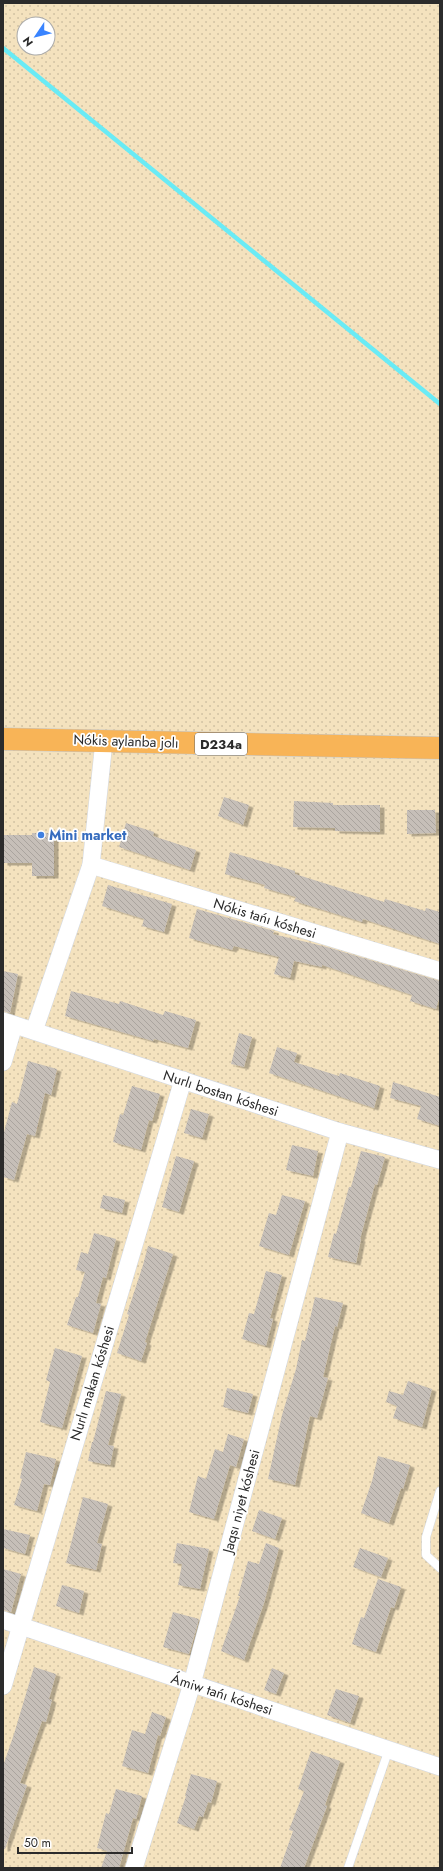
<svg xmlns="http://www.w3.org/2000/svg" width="443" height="1871" viewBox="0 0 443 1871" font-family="Jost,sans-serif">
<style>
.sand{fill:url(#sand-dots);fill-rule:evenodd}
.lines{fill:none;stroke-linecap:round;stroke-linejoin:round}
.stream{stroke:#6aebf5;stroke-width:4.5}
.building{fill:url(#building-back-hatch);filter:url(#shadow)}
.lane-casing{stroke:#d2d9e5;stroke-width:9}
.street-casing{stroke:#d2d9e5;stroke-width:18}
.primary-casing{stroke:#c4c4c4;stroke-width:23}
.lane{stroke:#fff;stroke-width:8}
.street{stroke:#fff;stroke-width:17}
.primary{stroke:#f8b457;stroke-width:22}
.shop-dot{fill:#3f7fe0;stroke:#fff;stroke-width:1.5}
.labels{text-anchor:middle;stroke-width:3.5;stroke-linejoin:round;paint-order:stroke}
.shield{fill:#fff;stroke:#6b6b6b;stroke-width:1}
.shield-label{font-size:13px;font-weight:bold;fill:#2b2b2b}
.street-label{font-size:14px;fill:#2b2b2b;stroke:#fff}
.shop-label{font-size:14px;font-weight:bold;fill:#366cbe;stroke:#fff;text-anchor:start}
</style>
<defs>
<pattern id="sand-dots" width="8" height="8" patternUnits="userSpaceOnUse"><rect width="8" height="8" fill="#f4e2be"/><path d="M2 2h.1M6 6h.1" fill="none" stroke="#d1c2a3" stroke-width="1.8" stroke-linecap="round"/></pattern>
<pattern id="building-back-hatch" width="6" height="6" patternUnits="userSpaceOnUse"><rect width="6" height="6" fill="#c6bfb8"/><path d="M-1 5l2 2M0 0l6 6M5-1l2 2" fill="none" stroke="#aaa49e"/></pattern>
<filter id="shadow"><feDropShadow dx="4.5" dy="2.5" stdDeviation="0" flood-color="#0004"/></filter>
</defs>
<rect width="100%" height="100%" fill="#eee3dd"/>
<path class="sand" d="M3,3H440V1868H3ZM24,24H48V48H24Z"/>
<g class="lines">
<polyline class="stream" points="3,48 440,404"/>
</g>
<g class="building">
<polygon points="224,797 249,805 243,825 218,816"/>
<polygon points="294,801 333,803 333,805 380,805 380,832 335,831 335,828 293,827"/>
<polygon points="407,810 435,810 436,833 407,834"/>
<polygon points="126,823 154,832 153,836 196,850 190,870 119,847"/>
<polygon points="32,833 54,833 54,876 32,876 32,863 3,863 3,835 32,835"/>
<polygon points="230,852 295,871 295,874 384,902 385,899 425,911 426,908 440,912 440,944 363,919 362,922 330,912 294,901 296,897 264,888 265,885 225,874"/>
<polygon points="108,885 172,904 164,932 142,926 144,919 102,906"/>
<polygon points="197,909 274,931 273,934 327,947 440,981 440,995 436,1009 410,1001 412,995 322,965 322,967 294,961 290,978 274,974 279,957 234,946 232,950 189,938"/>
<polygon points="3,971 18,974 10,1013 3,1011"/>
<polygon points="71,991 119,1004 120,1001 163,1015 165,1011 196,1020 188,1048 154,1039 153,1041 65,1016"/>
<polygon points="239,1033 252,1037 244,1067 231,1064"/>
<polygon points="277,1047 297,1053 294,1062 339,1076 340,1073 380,1086 374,1108 269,1073"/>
<polygon points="28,1061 57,1069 51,1095 45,1093 35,1136 27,1134 14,1180 3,1177 3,1136 12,1102 17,1104"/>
<polygon points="393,1082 440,1097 440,1126 417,1119 421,1106 390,1098"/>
<polygon points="132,1086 160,1094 152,1121 149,1120 141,1150 113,1142 120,1114 123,1115"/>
<polygon points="191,1109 209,1114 202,1138 184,1133"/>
<polygon points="292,1145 318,1151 313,1176 286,1170"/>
<polygon points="361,1151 385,1157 377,1185 375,1184 360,1239 361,1239 356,1263 328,1257 334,1233 336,1234 349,1187 351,1187"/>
<polygon points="176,1156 194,1161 179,1212 162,1207"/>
<polygon points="103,1195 125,1200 122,1213 100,1208"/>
<polygon points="282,1195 305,1201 289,1255 259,1246 269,1213 276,1215"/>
<polygon points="94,1233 116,1239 106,1278 103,1277 96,1303 101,1304 93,1333 67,1325 76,1297 78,1297 85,1272 76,1270 81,1252 88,1254"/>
<polygon points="148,1246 173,1254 145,1342 147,1343 141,1361 117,1353 129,1315 127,1314 143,1265"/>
<polygon points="266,1271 282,1275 270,1318 273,1319 266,1346 242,1339 249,1313 254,1314"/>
<polygon points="315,1297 343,1303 337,1327 335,1326 323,1377 328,1378 317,1418 310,1416 295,1485 268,1479 282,1415 296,1369 302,1340 305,1341"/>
<polygon points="55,1348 82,1356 62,1428 40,1422 50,1382 46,1380"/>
<polygon points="408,1381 432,1389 422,1427 393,1418 397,1406 386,1402 389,1391 403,1395"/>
<polygon points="227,1388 253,1394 248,1413 223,1407"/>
<polygon points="106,1391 121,1394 108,1445 114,1446 110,1465 88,1461 92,1442 93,1442"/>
<polygon points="228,1434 244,1439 236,1467 230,1465 214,1519 189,1512 198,1476 206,1479 215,1449 223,1452"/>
<polygon points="26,1452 56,1459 50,1485 44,1484 37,1511 14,1505 22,1479 20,1478"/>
<polygon points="378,1456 410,1465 403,1489 401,1488 389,1523 361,1513 372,1481"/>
<polygon points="83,1497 108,1504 97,1543 102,1544 96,1570 66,1563"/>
<polygon points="259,1510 282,1518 275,1539 252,1531"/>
<polygon points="3,1529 30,1535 25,1554 3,1548"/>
<polygon points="177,1543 209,1549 200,1589 178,1585 182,1564 173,1563"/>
<polygon points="266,1543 279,1548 264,1603 244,1660 221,1651 240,1596 238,1596 248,1561 259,1564"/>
<polygon points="360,1548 388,1558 381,1577 353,1567"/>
<polygon points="3,1569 21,1574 11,1612 3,1610"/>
<polygon points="378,1579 401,1587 394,1608 391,1607 376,1652 352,1644 361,1617 364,1618"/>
<polygon points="62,1585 84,1591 79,1613 56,1606"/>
<polygon points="173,1612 199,1619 189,1654 163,1647"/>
<polygon points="34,1667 56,1674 49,1699 52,1700 46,1722 42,1721 20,1783 27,1785 5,1849 3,1849 3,1766 14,1734"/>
<polygon points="272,1668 284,1673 276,1694 264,1690"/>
<polygon points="336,1689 359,1696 350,1723 327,1715"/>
<polygon points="152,1712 166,1717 160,1736 158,1735 148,1773 122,1766 132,1730 145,1734"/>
<polygon points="311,1751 340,1761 325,1805 327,1806 304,1868 280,1868 293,1831 289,1830 304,1791 298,1789"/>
<polygon points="191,1774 217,1781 211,1803 208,1802 203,1817 199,1816 194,1829 177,1823 186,1796 185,1796"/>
<polygon points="116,1789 142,1796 136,1819 133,1818 119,1868 101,1868 107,1851 97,1848 106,1813 109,1814"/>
</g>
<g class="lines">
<defs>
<g id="lane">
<polyline points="440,1491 426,1537 426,1555 440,1568"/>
<polyline points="348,1868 389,1749"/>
</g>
<g id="street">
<polyline points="91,865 440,971"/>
<polyline points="3,1021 340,1132 440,1160"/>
<polyline points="34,1031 91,865 104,741"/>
<polyline points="3,1062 14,1025"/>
<polyline points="3,1620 440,1767"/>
<polyline points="3,1686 183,1080"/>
<polyline points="134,1868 192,1684 340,1132"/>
</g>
<polyline id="primary" points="3,739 440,748"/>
</defs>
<use href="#lane" class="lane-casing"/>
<use href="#street" class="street-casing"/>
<use href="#primary" class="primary-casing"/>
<use href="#lane" class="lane"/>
<use href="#street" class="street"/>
<use href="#primary" class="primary"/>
</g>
<circle class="shop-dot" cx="41" cy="835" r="4"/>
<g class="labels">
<rect class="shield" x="195" y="733" width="52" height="22" rx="3"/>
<g class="shield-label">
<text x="221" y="749">D234a</text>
</g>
<g class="street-label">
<text transform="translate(126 741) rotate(2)" y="5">Nókis aylanba jolı</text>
<text transform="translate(265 918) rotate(17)" y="5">Nókis tańı kóshesi</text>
<text transform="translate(221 1093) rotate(18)" y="5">Nurlı bostan kóshesi</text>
<text transform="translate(92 1383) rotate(-73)" y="5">Nurlı makan kóshesi</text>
<text transform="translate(241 1501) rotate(-75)" y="5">Jaqsı niyet kóshesi</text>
<text transform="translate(222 1694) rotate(18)" y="5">Ámiw tańı kóshesi</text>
</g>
<g class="shop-label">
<text x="49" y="840">Mini market</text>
</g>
</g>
<rect width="443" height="1871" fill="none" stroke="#2b2b2b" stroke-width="8"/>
<g transform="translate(36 36) rotate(235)"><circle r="19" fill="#ffffff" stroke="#aaaaaa"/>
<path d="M0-3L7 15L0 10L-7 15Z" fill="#3984ff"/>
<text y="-6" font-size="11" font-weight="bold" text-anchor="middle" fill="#2b2b2b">N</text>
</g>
<path d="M18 1847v6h114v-6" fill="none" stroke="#2b2b2b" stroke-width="2"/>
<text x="24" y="1847" font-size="12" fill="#2b2b2b" stroke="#ffffff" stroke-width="3" paint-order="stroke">50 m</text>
</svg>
